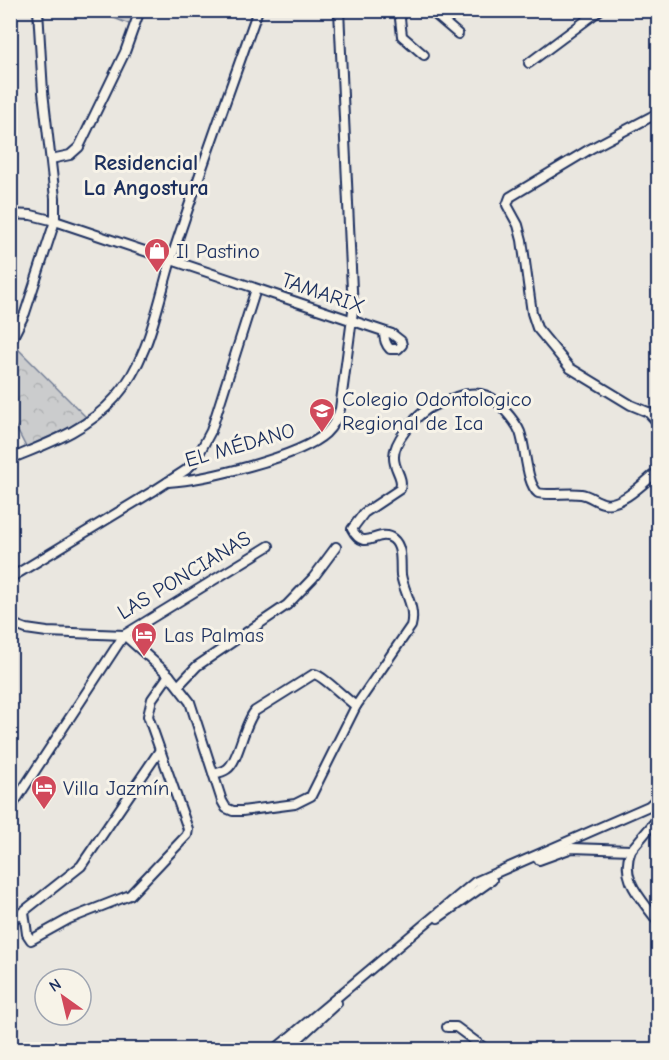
<svg xmlns="http://www.w3.org/2000/svg" width="669" height="1060" viewBox="0 0 669 1060" font-family="'Comic Neue',sans-serif">
<style>
.park{fill:url(#park-crowns);stroke:#737e96;stroke-width:1.5}
.lines{fill:none;stroke-linecap:round;stroke-linejoin:round}
.minor-casing{stroke:#1b2f5e;stroke-width:12}
.minor{stroke:#f7f3e8;stroke-width:8}
.labels{text-anchor:middle;stroke-width:6;stroke-linejoin:round;paint-order:stroke}
.poi-label{font-size:21px;fill:#1b2f5e;stroke:#f7f3e8;text-anchor:start}
.street-label{font-size:21px;fill:#1b2f5e;stroke:#f7f3e8}
.neighbourhood-label{font-size:22px;font-weight:bold;fill:#1b2f5e;stroke:#f7f3e8}
</style>
<defs>
<pattern id="park-crowns" width="20" height="18" patternUnits="userSpaceOnUse" patternTransform="scale(1.5)"><rect width="20" height="18" fill="#cbcccd"/><path d="M2 6a3 3 0 1 1 6 0M12 15a3 3 0 1 1 6 0" fill="none" stroke="#aeb0b2"/></pattern>
</defs>
<rect width="100%" height="100%" fill="#eae7e0"/>
<filter id="ink" filterUnits="userSpaceOnUse"><feTurbulence type="fractalNoise" baseFrequency=".0167" numOctaves="2"/><feDisplacementMap in="SourceGraphic" scale="12" xChannelSelector="R" yChannelSelector="G"/><feConvolveMatrix kernelMatrix="1 2 1 2 8 2 1 2 1" color-interpolation-filters="sRGB"/></filter>
<g filter="url(#ink)">
<g class="park">
<polygon points="95,11 135,11 132,25"/>
<polygon points="17,348 86,417 69,428 26,447 11,418 11,355"/>
</g>
<g class="lines">
<defs>
<g id="minor">
<polyline points="399,10 402,36 424,55"/>
<polyline points="430,10 458,34"/>
<polyline points="529,63 600,10"/>
<polyline points="658,113 590,149 510,197 507,205 518,225 522,240 532,313 537,328 570,368 631,405 648,412 658,423"/>
<polyline points="51,159 70,155 79,147 125,52 140,10"/>
<path d="M10,214L31,215L55,221L392,334L401,341L402,345L398,349H390C385,344 384,339 384,332"/>
<polyline points="10,343 25,313 55,221 55,198 43,92 38,10"/>
<path d="M10,459C49,443 87,430 115,398C149,360 157,306 171,260C198,176 229,93 258,10"/>
<path d="M168,482C204,480 300,457 326,433C333,426 337,419 340,409L353,311L339,10"/>
<polyline points="10,578 155,490 186,470 195,461 211,431 256,289"/>
<polyline points="10,623 26,629 47,632 124,635 269,546"/>
<polyline points="179,685 197,666 287,605 313,578 336,547"/>
<path d="M213,774C218,773 223,772 227,769C239,761 243,725 255,711L314,674C322,675 346,699 356,706"/>
<path d="M10,809L124,635L169,675L190,702L222,801L226,808L233,811H242L295,804L311,796L356,706L411,626C416,607 404,593 401,575C400,564 403,547 393,539C378,527 365,554 352,529L364,513L400,489C404,477 394,470 394,458C393,441 414,419 426,410C435,404 446,401 456,397C474,391 488,392 501,406C508,414 516,422 520,432C526,448 526,483 538,493C552,496 567,492 581,494C589,495 595,501 603,503C620,508 646,481 658,471"/>
<path d="M631,850C619,880 642,899 658,922"/>
<polyline points="539,860 572,848 631,850 658,818"/>
<polyline points="24,912 27,934 31,940 69,919 130,895 187,835 188,829 148,716 152,699 169,675"/>
<polyline points="438,918 492,880"/>
<polyline points="10,922 81,866 160,750"/>
<polyline points="447,1027 456,1027 487,1050"/>
<polyline points="10,1044 25,1050"/>
<polyline points="274,1050 475,882 649,806 658,798"/>
<polyline points="286,1050 337,1003"/>
</g>
</defs>
<use href="#minor" class="minor-casing"/>
<use href="#minor" class="minor"/>
</g>
</g>
<defs>
<symbol id="shop-pin" viewBox="-11 -11 22 30"><path d="M0 17L-7.5 6A9.5 9.5 0 1 1 7.5 6Z" fill="#d1495b" stroke="#f7f3e8"/><path d="M-5-2.5h2.3a2.7 3.5 0 0 1 5.4 0H5L5.5 6h-11ZM-1.5-2.5h3a1.5 2.3 0 0 0-3 0Z" fill="#fff"/></symbol>
<symbol id="university-pin" viewBox="-11 -11 22 30"><path d="M0 17L-7.5 6A9.5 9.5 0 1 1 7.5 6Z" fill="#d1495b" stroke="#f7f3e8"/><path d="M0-5L7-2L0 1L-7-2ZM-4 1L0 2.5L4 1V4Q0 6-4 4Z" fill="#fff"/></symbol>
<symbol id="hotel-pin" viewBox="-11 -11 22 30"><path d="M0 17L-7.5 6A9.5 9.5 0 1 1 7.5 6Z" fill="#d1495b" stroke="#f7f3e8"/><path d="M-6-4.5h1.5V1H6V5H4.5V3h-9V5H-6ZM-4 0a1.8 1.8 0 1 1 3.6 0ZM.5 0V-2.5h3Q6-2.5 6 0Z" fill="#fff"/></symbol>
</defs>
<g fill-rule="evenodd">
<use href="#shop-pin" x="142" y="236" width="30" height="40"/>
<use href="#university-pin" x="307" y="396" width="30" height="40"/>
<use href="#hotel-pin" x="129" y="620" width="30" height="40"/>
<use href="#hotel-pin" x="29" y="773" width="30" height="40"/>
</g>
<g class="labels">
<g class="poi-label">
<text x="176" y="258">Il Pastino</text>
<text x="342" y="406">Colegio Odontologico<tspan x="342" dy="24">Regional de Ica</tspan></text>
<text x="164" y="642">Las Palmas</text>
<text x="63" y="795">Villa Jazmín</text>
</g>
<g class="street-label">
<text transform="translate(323 293) rotate(19)" y="7">TAMARIX</text>
<text transform="translate(240 445) rotate(-16)" y="7">EL MÉDANO</text>
<text transform="translate(184 575) rotate(-31)" y="7">LAS PONCIANAS</text>
</g>
<g class="neighbourhood-label">
<text x="146" y="170">Residencial<tspan x="146" dy="25">La Angostura</tspan></text>
</g>
</g>
<rect width="669" height="1060" fill="none" stroke="#f7f3e8" stroke-width="36"/>
<rect x="18" y="18" width="633" height="1024" fill="none" stroke="#1b2f5e" stroke-width="2" filter="url(#ink)"/>
<g transform="translate(63 997) rotate(326)"><circle r="28" fill="#f7f3e8" stroke="#9fa5b1" stroke-width="1.5"/>
<path d="M0-4.5L10 22L0 15L-10 22Z" fill="#d1495b"/>
<text y="-9" font-size="16" font-weight="bold" text-anchor="middle" fill="#1b2f5e">N</text>
</g>
</svg>
